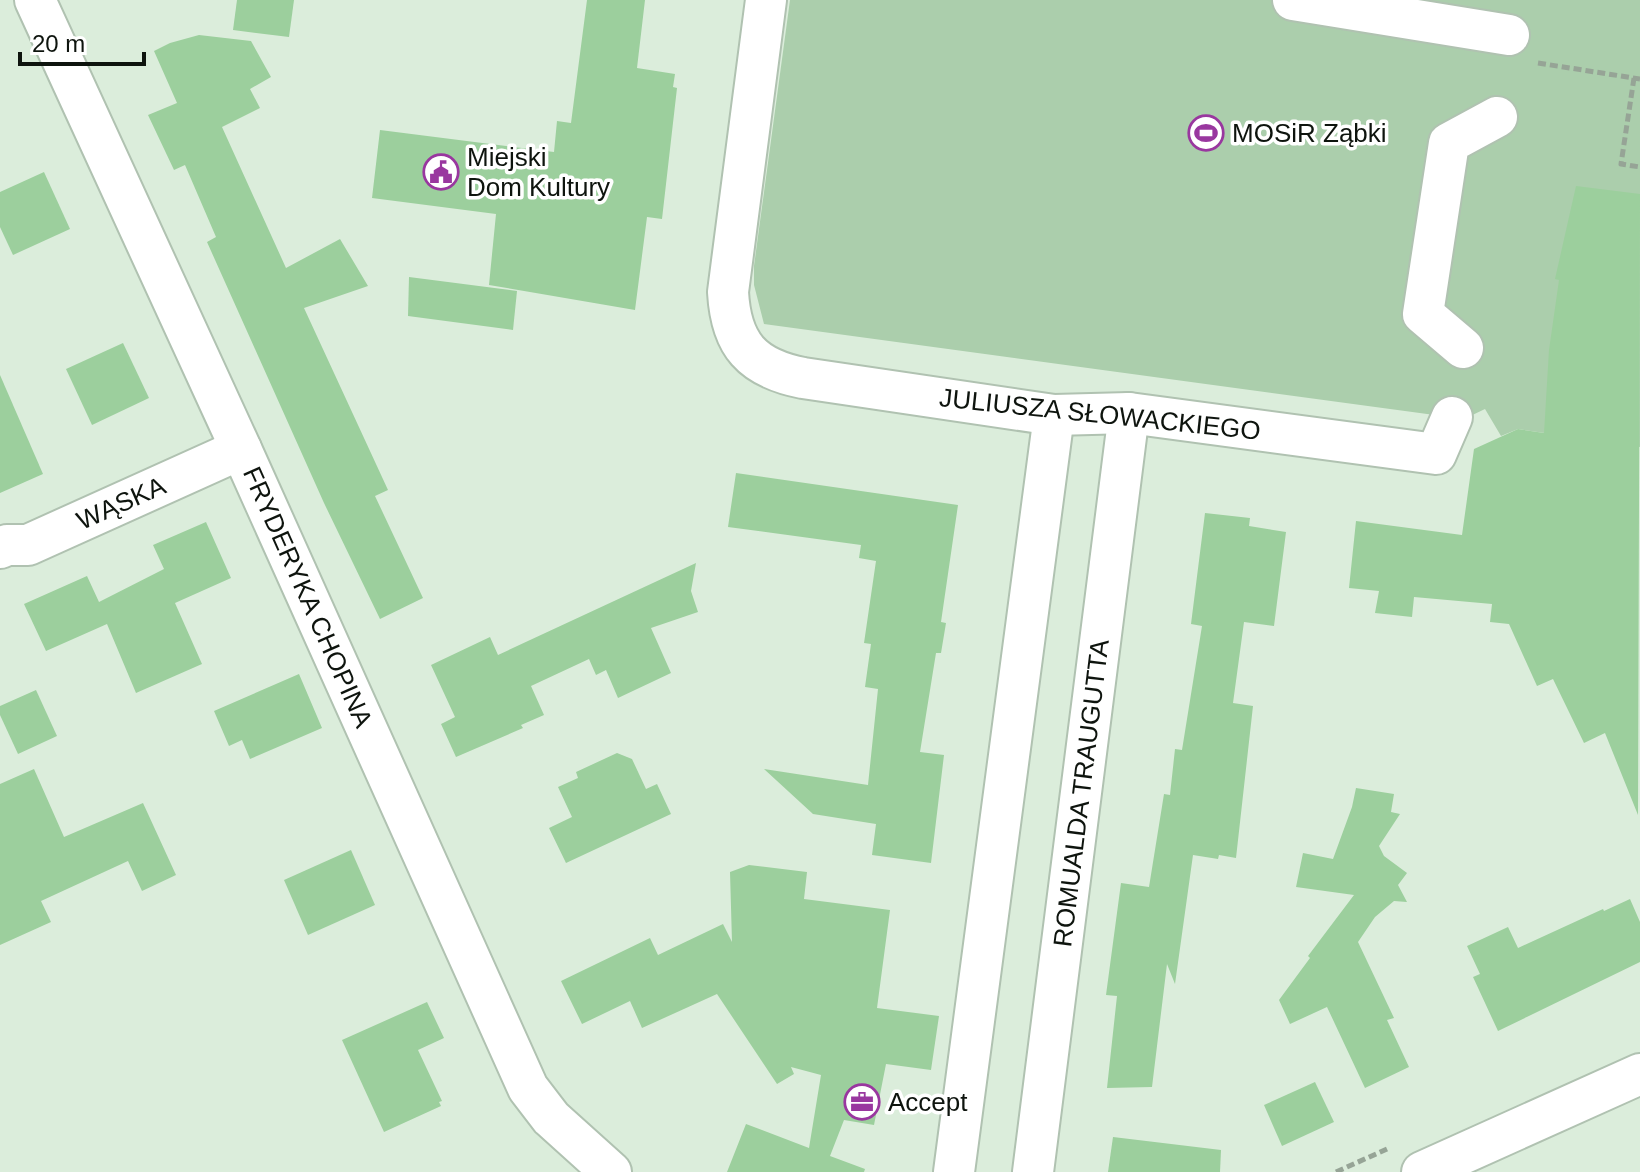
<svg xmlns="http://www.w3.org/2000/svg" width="1640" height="1172" viewBox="0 0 1640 1172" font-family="Arial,sans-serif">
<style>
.green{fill:#abceac}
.building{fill:#9ccf9d}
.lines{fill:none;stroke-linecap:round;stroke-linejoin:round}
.minor-casing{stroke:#b0c2b1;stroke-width:44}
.path{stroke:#96a496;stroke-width:5;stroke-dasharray:8 4;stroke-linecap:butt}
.minor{stroke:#fff;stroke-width:40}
.labels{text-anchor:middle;stroke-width:7;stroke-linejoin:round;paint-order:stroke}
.poi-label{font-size:26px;fill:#0e140e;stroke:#fff;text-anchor:start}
.street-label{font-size:26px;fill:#0e140e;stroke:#fff}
</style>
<rect width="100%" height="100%" fill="#dbeddb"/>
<polygon class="green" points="790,0 1640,0 1640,447 1518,429 1501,436 1485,409 1464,419 764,324 754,285 754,266"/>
<g class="building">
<polygon points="237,0 294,0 289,37 233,30"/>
<polygon points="587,0 645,0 637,68 675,74 673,87 677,88 662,219 647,217 635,310 489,285 496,214 372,198 380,130 554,152 557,121 571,123"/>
<polygon points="199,35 251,41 271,77 250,89 260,108 222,127 286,268 340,239 368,286 304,308 388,490 375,496 423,598 380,619 324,503 207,242 216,237 185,165 174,170 148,115 177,103 154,51 170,43"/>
<polygon points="44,172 70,229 13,255 0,227 0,192"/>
<polygon points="1576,186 1640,194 1638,815 1605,733 1584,743 1553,679 1537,686 1509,624 1490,622 1492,604 1414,597 1412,617 1375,613 1379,591 1349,588 1356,521 1462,535 1474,449 1518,429 1544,433 1549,350 1559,280 1555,279"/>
<polygon points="409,277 517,291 513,330 408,316"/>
<polygon points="123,343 149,398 92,425 66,369"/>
<polygon points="0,375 43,474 0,493"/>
<polygon points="736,473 958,505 941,622 946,623 941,653 936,653 920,752 944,755 931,863 872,855 876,824 813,814 764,769 868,785 878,689 865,687 871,644 864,643 876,561 859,558 861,545 728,527"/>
<polygon points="1205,513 1250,518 1249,526 1286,532 1274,626 1244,622 1233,703 1253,706 1236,858 1219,855 1218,859 1193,855 1175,984 1167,964 1152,1087 1107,1088 1117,996 1106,995 1121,883 1149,887 1164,794 1170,795 1175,749 1182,750 1202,626 1191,624"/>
<polygon points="206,522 231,578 175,603 202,664 136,693 107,624 46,651 24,604 87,576 99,602 164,569 153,545"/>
<polygon points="696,563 691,591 698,612 651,628 671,673 618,698 606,670 596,675 589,659 531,686 544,715 521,725 523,728 456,757 441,724 455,717 431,665 490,637 498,655"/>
<polygon points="299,674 322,728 250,759 242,740 229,746 214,711"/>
<polygon points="36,690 57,736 18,754 0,715 0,706"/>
<polygon points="617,753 632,759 646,789 657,784 671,814 566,863 549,828 572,817 558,787 578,778 576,772"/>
<polygon points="34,769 64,837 143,803 176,875 142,891 128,861 41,901 51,922 0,945 0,784"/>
<polygon points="1356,788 1394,794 1391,812 1400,814 1379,846 1384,856 1407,873 1398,885 1407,902 1394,901 1375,917 1358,942 1394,1018 1387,1020 1409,1067 1365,1088 1327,1007 1290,1024 1279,1000 1310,958 1308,956 1354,895 1296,887 1303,853 1333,859 1352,807"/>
<polygon points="351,850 375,905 308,935 284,880"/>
<polygon points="749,865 807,872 804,899 890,910 877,1008 939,1016 931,1070 886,1064 874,1125 844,1120 830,1156 865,1169 864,1172 727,1172 746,1124 809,1148 821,1075 791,1067 794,1074 777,1084 717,994 642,1028 630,1001 582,1024 561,981 650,938 658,955 723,924 732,942 730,872"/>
<polygon points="1630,899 1640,922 1640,962 1498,1031 1473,977 1480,974 1467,946 1508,927 1518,948 1603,909 1604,911"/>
<polygon points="427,1002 444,1038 418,1050 442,1101 439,1102 441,1106 384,1132 342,1040"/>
<polygon points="1315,1082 1334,1122 1282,1146 1264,1105"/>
<polygon points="1113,1137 1221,1150 1220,1172 1108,1172"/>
</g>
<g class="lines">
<defs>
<g id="minor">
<polyline points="35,0 241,449 528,1088 551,1118 611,1172"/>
<path d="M766,0L728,292C731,345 752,368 803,378L1054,415L1129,413L1436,454L1452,417"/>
<polyline points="1293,0 1509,35"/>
<polyline points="1463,348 1423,314 1449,143 1497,117"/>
<polyline points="0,548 7,545 28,545 241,449"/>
<polyline points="954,1172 1054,415"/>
<polyline points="1033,1172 1129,413"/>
<polyline points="1422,1172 1640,1074"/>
</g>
</defs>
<use href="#minor" class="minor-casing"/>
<g class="path">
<polyline points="1538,63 1640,79"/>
<polyline points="1634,78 1621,164 1640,167"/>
<polyline points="1336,1172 1387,1149"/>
</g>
<use href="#minor" class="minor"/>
</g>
<defs>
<symbol id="stadium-ring" viewBox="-11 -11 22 22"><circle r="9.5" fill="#fff" stroke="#99379f" stroke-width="1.5"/><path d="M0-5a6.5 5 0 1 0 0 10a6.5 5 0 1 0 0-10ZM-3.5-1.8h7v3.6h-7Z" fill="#99379f"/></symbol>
<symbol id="civic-ring" viewBox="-11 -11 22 22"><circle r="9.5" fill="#fff" stroke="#99379f" stroke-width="1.5"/><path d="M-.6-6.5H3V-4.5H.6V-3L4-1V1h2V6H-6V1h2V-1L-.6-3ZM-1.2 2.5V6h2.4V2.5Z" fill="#99379f"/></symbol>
<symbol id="office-ring" viewBox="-11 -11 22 22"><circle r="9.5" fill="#fff" stroke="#99379f" stroke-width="1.5"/><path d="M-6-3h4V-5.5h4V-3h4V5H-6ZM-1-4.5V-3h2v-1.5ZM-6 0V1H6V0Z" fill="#99379f"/></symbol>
</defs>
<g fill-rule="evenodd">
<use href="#stadium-ring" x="1186" y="113" width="40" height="40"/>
<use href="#civic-ring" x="421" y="152" width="40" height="40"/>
<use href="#office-ring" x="842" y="1082" width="40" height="40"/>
</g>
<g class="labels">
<g class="poi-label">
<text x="1232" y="142">MOSiR Ząbki</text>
<text x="467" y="166">Miejski<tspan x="467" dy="30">Dom Kultury</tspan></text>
<text x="888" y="1111">Accept</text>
</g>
<g class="street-label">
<text transform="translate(1100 414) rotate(6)" y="9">JULIUSZA SŁOWACKIEGO</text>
<text transform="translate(121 503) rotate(-24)" y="9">WĄSKA</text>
<text transform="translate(308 597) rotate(66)" y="9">FRYDERYKA CHOPINA</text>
<text transform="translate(1081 793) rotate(-83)" y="9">ROMUALDA TRAUGUTTA</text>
</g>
</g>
<path d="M20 52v12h124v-12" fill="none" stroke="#0e140e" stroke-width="4"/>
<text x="32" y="52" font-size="24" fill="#0e140e" stroke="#ffffff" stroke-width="6" paint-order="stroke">20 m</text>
</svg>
